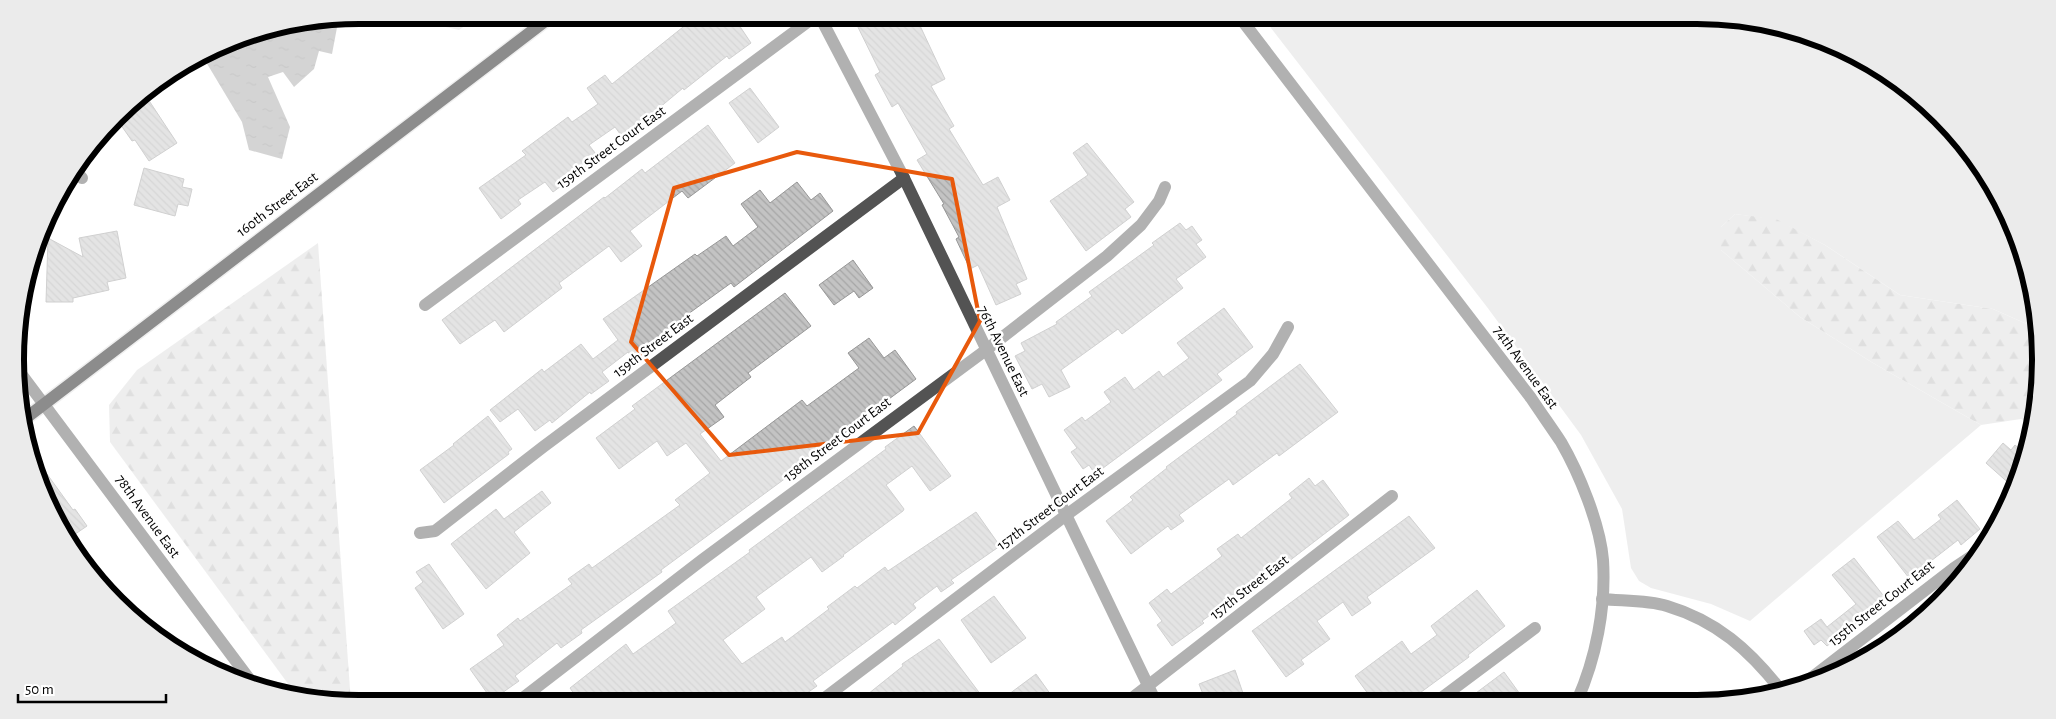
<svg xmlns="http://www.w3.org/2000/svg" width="2056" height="719" viewBox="0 0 2056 719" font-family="'Alegreya Sans',sans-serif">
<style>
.green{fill:#dadada}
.forest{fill:url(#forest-firs)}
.water{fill:url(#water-ripples)}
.building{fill:url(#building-back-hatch);stroke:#979797}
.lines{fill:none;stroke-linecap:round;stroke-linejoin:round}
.major-casing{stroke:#dbdbdb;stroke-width:15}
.minor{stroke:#535353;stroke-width:12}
.major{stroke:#000;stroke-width:12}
.marked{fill:none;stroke:#e8590c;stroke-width:4;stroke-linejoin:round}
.labels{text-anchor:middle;stroke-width:5;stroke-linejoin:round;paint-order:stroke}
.street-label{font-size:15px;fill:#000;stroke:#fff}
.rim{fill:none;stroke:#000;stroke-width:6}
</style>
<defs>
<pattern id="forest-firs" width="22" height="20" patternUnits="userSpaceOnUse" patternTransform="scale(1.25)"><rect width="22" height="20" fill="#dadada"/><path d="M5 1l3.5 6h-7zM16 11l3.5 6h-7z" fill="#b9b9b9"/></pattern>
<pattern id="water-ripples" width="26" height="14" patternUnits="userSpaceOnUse" patternTransform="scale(1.25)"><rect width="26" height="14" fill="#a1a1a1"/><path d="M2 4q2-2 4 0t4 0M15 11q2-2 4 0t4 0" fill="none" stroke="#898989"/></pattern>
<pattern id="building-back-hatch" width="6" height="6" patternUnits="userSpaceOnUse" patternTransform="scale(1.25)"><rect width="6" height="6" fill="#c3c3c3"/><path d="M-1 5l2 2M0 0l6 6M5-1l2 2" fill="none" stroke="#a6a6a6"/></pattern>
</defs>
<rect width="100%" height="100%" fill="#fff"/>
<polygon class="green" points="1261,15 1696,15 1785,27 1849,50 1906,86 1955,132 1995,187 2023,248 2038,314 2038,329 1993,309 1900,295 1825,245 1776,220 1735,214 1721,227 1721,250 1800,317 1873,363 1981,425 1750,621 1711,604 1651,588 1639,581 1631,568 1622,509 1581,435 1487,307"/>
<g class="forest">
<polygon points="434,15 480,15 459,30 433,24"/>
<polygon points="1735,214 1776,219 1825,245 1900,295 1993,309 2038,329 2040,382 2033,425 2021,419 1981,425 1873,363 1800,317 1721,250 1721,227"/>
<polygon points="318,243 351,703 297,696 110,442 109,405 137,370"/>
</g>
<polygon class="water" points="339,17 332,54 319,51 314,69 294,87 283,72 268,77 290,127 282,159 249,150 242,122 203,57 228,41 293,22"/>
<g class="building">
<polygon points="698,15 715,15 721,24 733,16 751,43 729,59 727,56 684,90 683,88 623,138 615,127 589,145 599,158 553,192 545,182 518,200 521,204 501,219 479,188 526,155 522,151 568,117 572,122 598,104 587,88 605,75 612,84"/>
<polygon points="852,15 915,15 945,79 931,86 954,126 949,129 983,185 998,177 1010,200 997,207 1027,279 1016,284 1021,294 996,305 978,265 970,269 956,239 959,237 942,205 944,204 917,160 927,154 898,103 892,107 875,75 880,72"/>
<polygon points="750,88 779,127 758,143 729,103"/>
<polygon points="144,93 177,143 149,161 135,140 132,141 116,118 132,101"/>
<polygon points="708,125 735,163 688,198 682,191 630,231 642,246 621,262 609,246 559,283 562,288 504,332 495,320 460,344 442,320 604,197 605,198 642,169 645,173"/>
<polygon points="1087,143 1134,202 1125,209 1131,217 1086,251 1050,201 1088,175 1073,153"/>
<polygon points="144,168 184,179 182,187 192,189 188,206 178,204 175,216 134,205"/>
<polygon points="797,182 811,200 820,193 833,211 734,287 731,283 677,322 679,324 632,357 628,352 602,372 609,381 591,394 590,392 552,423 550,420 535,431 518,409 500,422 490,410 542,369 544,372 581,344 593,359 618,340 603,319 695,254 697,256 726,236 733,246 758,227 741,204 760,190 770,203"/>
<polygon points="1180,223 1186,230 1192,226 1202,240 1196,244 1206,257 1176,279 1183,288 1122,334 1118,329 1061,370 1070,387 1049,397 1042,384 1032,389 1015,356 1025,351 1021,343 1057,324 1056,322 1092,296 1089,292 1154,245 1152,243"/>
<polygon points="117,231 126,278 107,282 109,290 73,298 73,302 46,302 48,238 83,257 79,238"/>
<polygon points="853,260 873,288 859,298 854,291 834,305 819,285"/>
<polygon points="785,293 811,326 748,373 751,377 715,405 724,417 700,434 721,461 802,400 807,406 859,368 848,353 869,338 884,358 895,350 916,379 870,413 817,455 661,570 662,572 581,630 582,633 561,648 557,643 515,676 519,681 492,700 470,669 504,645 497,635 518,618 520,621 572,584 568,579 589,564 592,568 680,505 675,500 710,473 686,443 667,456 657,441 619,469 596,438 635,409 632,406"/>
<polygon points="1224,308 1253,347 1217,374 1222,380 1095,474 1089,465 1083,469 1071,452 1077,448 1064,430 1082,417 1085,421 1111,402 1104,392 1125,377 1134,390 1159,371 1163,377 1189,358 1177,343"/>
<polygon points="1300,364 1338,412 1279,456 1277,453 1233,485 1229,479 1179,515 1184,521 1171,530 1168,526 1131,554 1106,521 1133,500 1130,497 1167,468 1166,467 1237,414 1236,412"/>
<polygon points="488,416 512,449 508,452 509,454 444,503 420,470 454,445 453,444"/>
<polygon points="914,426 951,476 930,491 912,466 886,485 904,509 903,511 843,555 844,556 822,572 811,557 756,597 765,609 723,640 742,664 782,637 785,642 829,609 827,607 855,586 857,588 885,567 888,571 976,512 1000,546 951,580 954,583 941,592 937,586 913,604 916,608 895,625 893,622 813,681 817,686 793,703 581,704 570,688 626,644 633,654 676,623 668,611 750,552 749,550 886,449 885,447"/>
<polygon points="2003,443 2011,450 2015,445 2027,455 2013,487 1986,463"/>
<polygon points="47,474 73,510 75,509 87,526 68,539 40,478"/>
<polygon points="1309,478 1315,486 1323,480 1349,515 1280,568 1247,591 1245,589 1202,621 1204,623 1172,646 1157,625 1162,621 1149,603 1167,589 1171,594 1222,556 1217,549 1238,534 1241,538 1292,498 1289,494"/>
<polygon points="542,491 551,503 514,532 530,553 486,589 451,544 496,509 504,519"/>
<polygon points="1957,500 1980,529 1961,545 1958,540 1909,578 1877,537 1898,521 1914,540 1941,519 1938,515"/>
<polygon points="1409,516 1435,548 1367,597 1371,603 1352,616 1343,602 1317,621 1330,639 1301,660 1304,664 1286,677 1252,631"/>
<polygon points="1854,558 1886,599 1827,646 1821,640 1814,645 1804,631 1821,619 1827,627 1856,604 1832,575"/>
<polygon points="429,564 464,614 443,629 415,588 423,582 416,572"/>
<polygon points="1477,590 1505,626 1468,655 1469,657 1413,698 1408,692 1394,702 1374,702 1355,676 1402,641 1411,654 1437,635 1431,626"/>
<polygon points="994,596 1026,638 991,663 961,620"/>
<polygon points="939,639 987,703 876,703 868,694 903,666 902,664"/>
<polygon points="1235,670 1246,702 1206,702 1199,684"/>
<polygon points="1504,672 1525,701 1464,702"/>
<polygon points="1036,674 1056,702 997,703"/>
</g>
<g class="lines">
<defs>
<polyline id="major" points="22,421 553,15"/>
</defs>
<use href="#major" class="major-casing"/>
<g class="minor">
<polyline points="819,15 904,178 1156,702"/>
<path d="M1238,15L1531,398C1541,413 1551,427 1561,442C1579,473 1600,524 1603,560C1606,608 1596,658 1577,701"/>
<polyline points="74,169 82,178"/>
<polyline points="425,305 817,15"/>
<polyline points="16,367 253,684"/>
<polyline points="420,533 435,531 543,447 904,178"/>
<path d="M1602,599C1622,601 1648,600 1667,606C1717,621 1749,650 1780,689"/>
<polyline points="1806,682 1954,568 1978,552"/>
<polyline points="1127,702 1392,496"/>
<polyline points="1436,702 1535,628"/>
<polyline points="818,703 1065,516 1250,381 1273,354 1288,327"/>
<polyline points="515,704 702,560 986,350 1107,256 1141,225 1159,201 1165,187"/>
</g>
<use href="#major" class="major"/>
</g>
<path d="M0 0H2056V719H0ZM797,152L952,179L980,321L918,433L729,455L631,342L674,188Z" fill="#fff" fill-opacity=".55" fill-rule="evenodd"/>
<path class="marked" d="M797,152L952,179L980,321L918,433L729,455L631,342L674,188Z"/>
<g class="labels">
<g class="street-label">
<text transform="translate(611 147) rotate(-36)" y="5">159th Street Court East</text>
<text transform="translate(277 204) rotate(-37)" y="5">160th Street East</text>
<text transform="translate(653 345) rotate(-37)" y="5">159th Street East</text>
<text transform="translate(1004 351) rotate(64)" y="5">76th Avenue East</text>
<text transform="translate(1526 367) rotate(54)" y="5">74th Avenue East</text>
<text transform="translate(837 439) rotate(-37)" y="5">158th Street Court East</text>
<text transform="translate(1050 508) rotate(-37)" y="5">157th Street Court East</text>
<text transform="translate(148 516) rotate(54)" y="5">78th Avenue East</text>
<text transform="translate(1249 587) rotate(-38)" y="5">157th Street East</text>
<text transform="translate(1881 603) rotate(-38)" y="5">155th Street Court East</text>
</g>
</g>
<path d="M0 0H2056V719H0ZM359 24H1697A335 335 0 0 1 2032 359V360A335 335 0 0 1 1697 695H359A335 335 0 0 1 24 360V359A335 335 0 0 1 359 24Z" fill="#ebebeb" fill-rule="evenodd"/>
<path class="rim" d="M359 24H1697A335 335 0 0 1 2032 359V360A335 335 0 0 1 1697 695H359A335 335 0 0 1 24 360V359A335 335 0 0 1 359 24Z"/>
<path d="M18 694v8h148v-8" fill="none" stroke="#000000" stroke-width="2.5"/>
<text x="25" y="694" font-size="15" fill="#000000" stroke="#ffffff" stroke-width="4" paint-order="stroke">50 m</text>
</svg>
